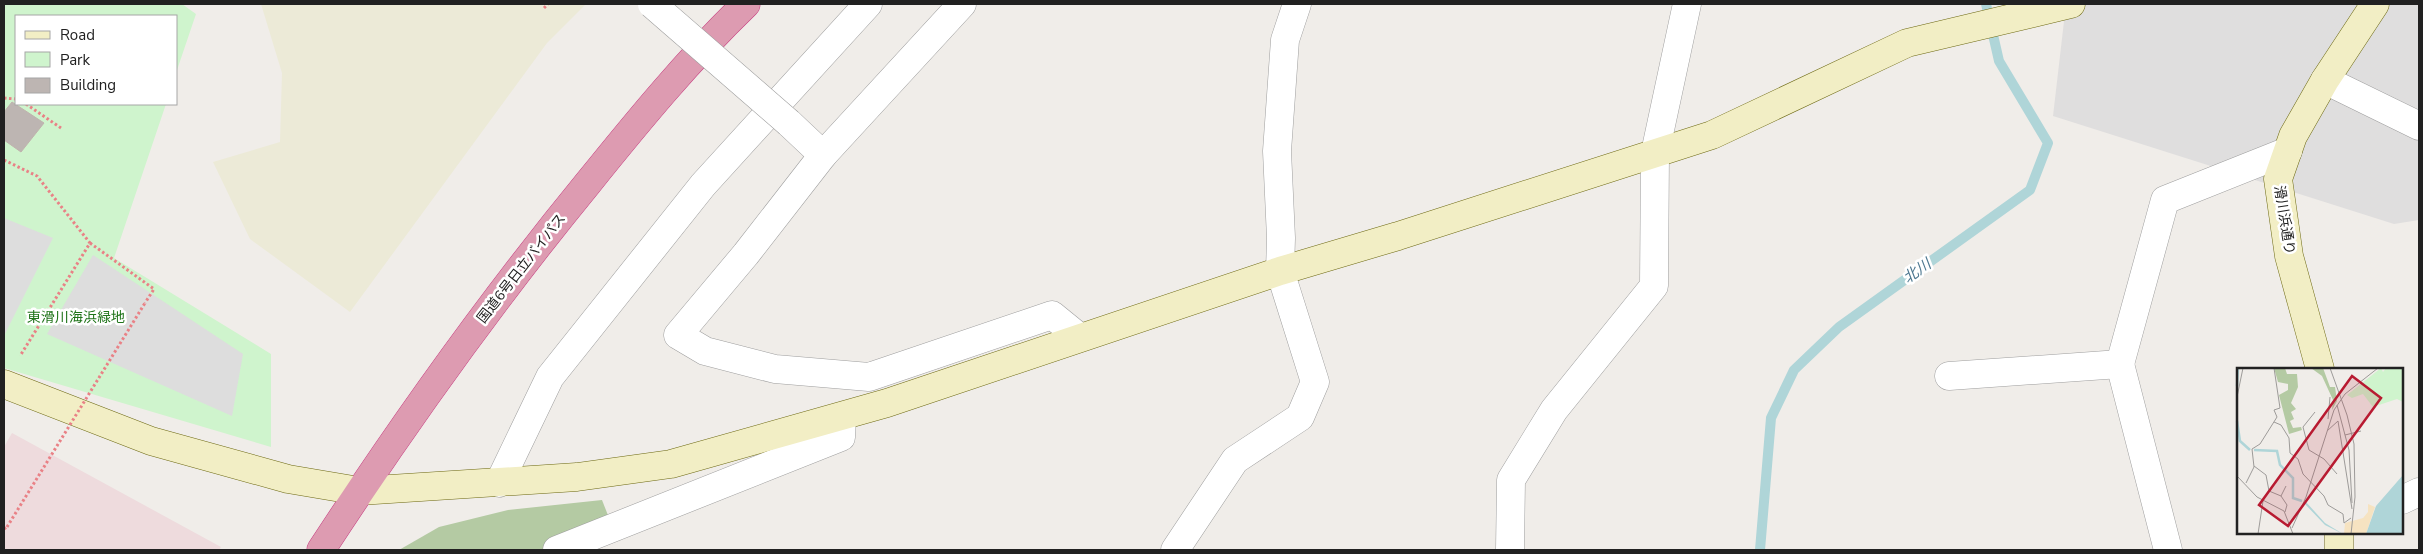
<svg xmlns="http://www.w3.org/2000/svg" width="2423" height="554" viewBox="0 0 2423 554" font-family="'Nunito Sans','Noto Sans JP',sans-serif">
<style>
.residential{fill:#dfdede}
.commercial{fill:#eedbdd}
.farmland{fill:#ecead7}
.forest{fill:#b4caa3}
.park{fill:#cff4cd}
.parking{fill:#ddd}
.lines{fill:none;stroke-linecap:round;stroke-linejoin:round}
.stream{stroke:#afd5d8;stroke-width:10}
.building{fill:#bdb5b2;stroke:#c0b3ad}
.street-casing{stroke:#9e9e9e;stroke-width:29}
.secondary-casing{stroke:#6d6913;stroke-width:29}
.highway-casing{stroke:#c63e81;stroke-width:29}
.path{stroke:#e98186;stroke-width:3;stroke-dasharray:2.5 2.5;stroke-linecap:butt}
.street{stroke:#fff;stroke-width:28}
.secondary{stroke:#f2eec5;stroke-width:28}
.highway{stroke:#dd9bb1;stroke-width:28}
.street-bridge-casing{stroke:#9e9e9e;stroke-width:29;stroke-linecap:butt}
.path-bridge{stroke:#e98186;stroke-width:3;stroke-dasharray:2.5 2.5;stroke-linecap:butt}
.street-bridge{stroke:#fff;stroke-width:28}
.labels{text-anchor:middle;stroke-width:5;stroke-linejoin:round;paint-order:stroke}
.street-label{font-size:14px;fill:#212121;stroke:#fff}
.park-label{font-size:14px;fill:#20741a;stroke:#fff}
.water-label{font-size:15px;font-style:italic;fill:#4e7890;stroke:#fff}
.inset-river{fill:none;stroke:#afd5d8;stroke-width:2.5}
.inset-road{fill:none;stroke:#9d9b99;stroke-width:1}
.view{fill:#b81a31;fill-opacity:0.15;stroke:#b81a31;stroke-width:2.5}
.inset-edge{fill:none;stroke:#212121;stroke-width:2.5}
</style>
<rect width="100%" height="100%" fill="#f0ede9"/>
<polygon class="residential" points="2066,4 2419,4 2419,220 2394,224 2053,116"/>
<polygon class="commercial" points="12,433 221,547 219,550 4,550 4,447"/>
<polygon class="farmland" points="261,4 586,4 547,43 350,312 250,239 213,162 280,142 282,73"/>
<polygon class="forest" points="602,500 611,523 544,550 399,550 439,527 508,510"/>
<polygon class="park" points="4,4 182,4 196,14 176,73 176,16 16,16 16,104 166,104 114,258 271,354 271,447 4,368"/>
<g class="parking">
<polygon points="4,218 53,238 4,336"/>
<polygon points="93,255 243,354 232,416 47,334"/>
</g>
<g class="lines">
<polyline class="stream" points="1760,550 1771,418 1794,370 1839,327 2030,190 2048,143 1999,61 1986,4"/>
</g>
<polygon class="building" points="12,102 44,123 21,152 4,140 4,112"/>
<g class="lines">
<defs>
<g id="street">
<polyline points="962,4 823,155 746,254 678,335 705,351 775,369 869,377 1052,315 1079,337"/>
<polyline points="2325,80 2419,126"/>
<polyline points="789,123 823,155"/>
<polyline points="2120,364 2168,550"/>
<polyline points="1949,376 2120,364 2165,200 2288,151"/>
<polyline points="499,483 550,377 703,185 868,4"/>
<polyline points="2402,500 2419,492"/>
<polyline points="557,550 841,437 842,417"/>
<polyline points="1175,550 1235,460 1300,417 1315,382 1280,271 1281,238 1277,151 1285,40 1297,4"/>
<polyline points="1510,550 1511,480 1554,410 1654,286 1655,153 1687,4"/>
</g>
<g id="secondary">
<polyline points="2320,369 2289,256 2278,179 2293,136 2325,80 2375,4"/>
<polyline points="4,384 151,441 288,479 359,491 577,477 671,464 887,403 1280,271 1398,236 1712,135 1907,43 2071,4"/>
<polyline points="2339,533 2339,550"/>
</g>
<path id="highway" d="M321,550C404,423 492,300 588,183C638,121 689,59 746,4"/>
</defs>
<use href="#street" class="street-casing"/>
<use href="#secondary" class="secondary-casing"/>
<use href="#highway" class="highway-casing"/>
<g class="path">
<polyline points="544,8 548,4"/>
<polyline points="4,98 16,99"/>
<polyline points="26,104 61,128"/>
<polyline points="4,160 37,176 90,243 20,356"/>
<polyline points="90,243 154,289 145,303"/>
<polyline points="4,529 7,527"/>
</g>
<use href="#street" class="street"/>
<use href="#secondary" class="secondary"/>
<use href="#highway" class="highway"/>
<defs>
<polyline id="street-bridge" points="652,4 789,123"/>
</defs>
<use href="#street-bridge" class="street-bridge-casing"/>
<polyline class="path-bridge" points="7,527 145,303"/>
<use href="#street-bridge" class="street-bridge"/>
</g>
<g class="labels">
<g class="street-label">
<text transform="translate(2285 220) rotate(81)" y="5">滑川浜通り</text>
<text transform="translate(521 268) rotate(-52)" y="5">国道6号日立バイパス</text>
</g>
<g class="park-label">
<text x="76" y="322">東滑川海浜緑地</text>
</g>
<g class="water-label">
<text transform="translate(1917 271) rotate(-35)" y="5">北川</text>
</g>
</g>
<g transform="translate(2237 368)">
<rect width="166" height="166" fill="#f0ede9"/>
<path d="M37,0H48L50,6H60L61,19L54,35L59,41L54,44L57,51L53,53L56,60L64,59L65,62L52,66L42,27L51,22V16L41,14ZM74,0H86L93,19H98L100,33L95,42L96,32L85,8Z" fill="#b4caa3"/>
<path d="M131,136L138,139L129,166H107L108,155L126,150L131,144Z" fill="#f6e3c1"/>
<path d="M144,0L146,4L149,0H166V34L160,31L136,39L126,26L115,30L110,27Z" fill="#cff4cd"/>
<path d="M166,107V166H129L139,138ZM69,134L88,155L106,166L88,157L68,136Z" fill="#afd5d8"/>
<path class="inset-river" d="M0,18L1,0M0,53L3,73L13,82M17,82L40,83L43,97L56,110V130L65,133"/>
<path class="inset-road" d="M93,0L110,47L117,76L118,129L114,166M0,29L6,0M100,37L112,82L115,135M78,44L66,59L72,82L87,91L100,106M91,51L93,29M37,54L44,57L52,70L53,85L61,91L66,106L87,128L91,137L106,146L107,155L114,150M90,63L101,53L115,141M108,67L124,63M17,98L29,107L32,123L44,128M0,108L20,129L47,143L56,166M9,115L17,99L15,81L23,76L40,49L37,42L43,40L37,0M48,144L50,137L44,128L49,118M55,160L69,129L97,42L108,26L141,0M21,166L26,133"/>
<path class="view" d="M115,8L144,30L51,158L22,137Z"/>
<rect width="166" height="166" class="inset-edge"/>
</g>
<rect width="2423" height="554" fill="none" stroke="#212121" stroke-width="10"/>
<rect x="15" y="15" width="162" height="90" fill="#ffffff" stroke="#a6a6a6"/>
<rect x="25" y="31" width="25" height="8" fill="#f2eec5" stroke="#a6a6a6"/>
<text x="60" y="40" font-size="15" fill="#212121">Road</text>
<rect x="25" y="52" width="25" height="15" fill="#cff4cd" stroke="#a6a6a6"/>
<text x="60" y="65" font-size="15" fill="#212121">Park</text>
<rect x="25" y="78" width="25" height="15" fill="#bdb5b2" stroke="#a6a6a6"/>
<text x="60" y="90" font-size="15" fill="#212121">Building</text>
</svg>
